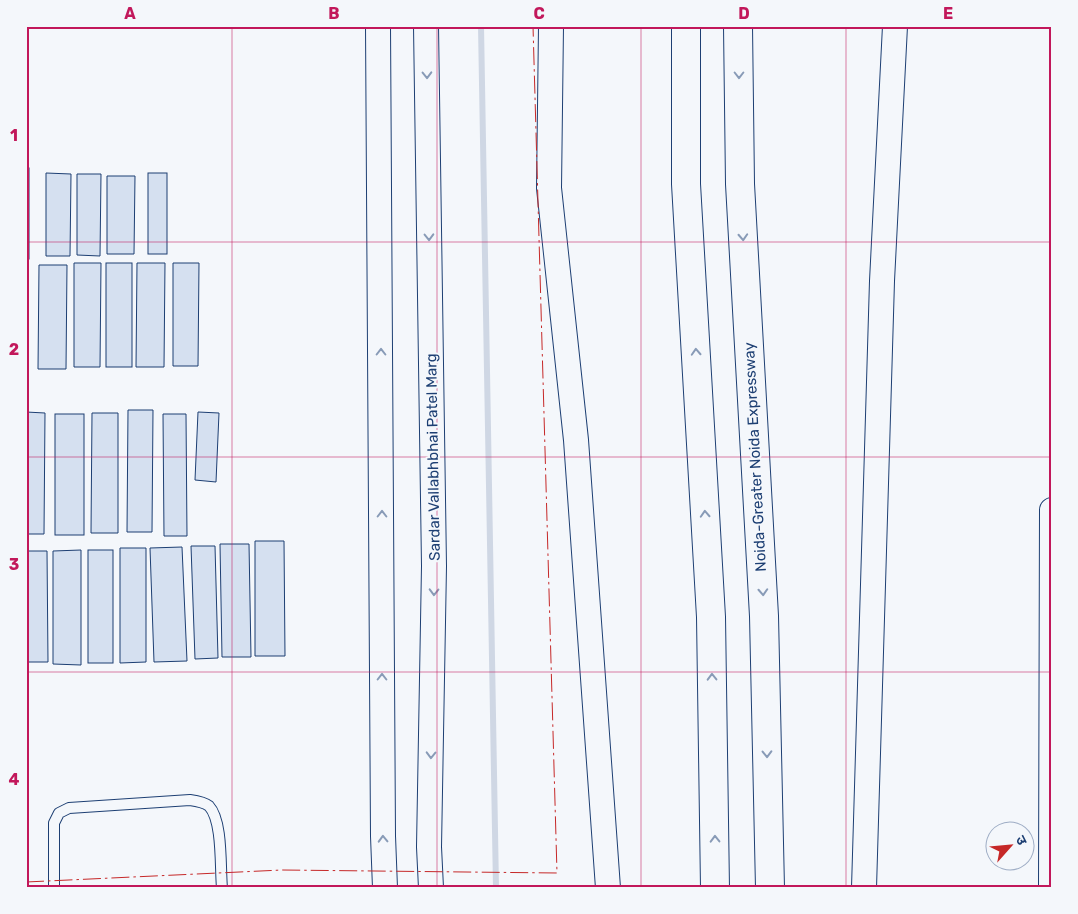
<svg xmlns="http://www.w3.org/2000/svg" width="1078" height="914" viewBox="0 0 1078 914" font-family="Rubik,'Noto Sans Devanagari',sans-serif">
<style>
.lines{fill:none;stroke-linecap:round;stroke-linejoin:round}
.stream{stroke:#cfd7e4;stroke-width:6}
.building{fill:#d5e0f0;stroke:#1d3f73}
.service-casing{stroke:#1d3f73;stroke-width:12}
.tertiary-casing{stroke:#1d3f73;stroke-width:26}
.trunk-casing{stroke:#1d3f73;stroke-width:30}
.service{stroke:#f4f7fb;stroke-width:10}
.tertiary{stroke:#f4f7fb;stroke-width:24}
.trunk{stroke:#f4f7fb;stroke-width:28}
.power{stroke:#c62828;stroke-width:1;stroke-dasharray:18 4 2.5 4;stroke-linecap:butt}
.oneway{stroke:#889bb7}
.grid{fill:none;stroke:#c2185b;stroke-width:1;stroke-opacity:0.55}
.labels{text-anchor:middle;stroke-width:4;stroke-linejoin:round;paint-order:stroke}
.street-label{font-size:15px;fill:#1d3f73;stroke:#f4f7fb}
.neatline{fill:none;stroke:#c2185b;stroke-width:2}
.grid-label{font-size:16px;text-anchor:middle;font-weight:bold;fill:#c2185b}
</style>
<rect width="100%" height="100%" fill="#f4f7fb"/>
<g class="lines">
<polyline class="stream" points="481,26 496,888"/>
</g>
<g class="building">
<rect x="26" y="168" width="3" height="91"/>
<polygon points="46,173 71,174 70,256 46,256"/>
<rect x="148" y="173" width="19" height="81"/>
<polygon points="77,174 101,174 100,256 77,255"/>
<polygon points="107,176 135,176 134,254 107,254"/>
<polygon points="74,263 101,263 100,367 74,367"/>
<rect x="106" y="263" width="26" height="104"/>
<polygon points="137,263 165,263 164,367 136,367"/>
<polygon points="173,263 199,263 198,366 173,366"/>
<polygon points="39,265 67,265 66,369 38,369"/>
<polygon points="128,410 153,410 152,532 127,532"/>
<polygon points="26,412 45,413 44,534 26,534"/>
<polygon points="198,412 219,413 216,482 195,480"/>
<polygon points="92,413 118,413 118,533 91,533"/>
<rect x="55" y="414" width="29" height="121"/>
<polygon points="163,414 186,414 187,536 164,536"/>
<polygon points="255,541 284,541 285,656 255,656"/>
<polygon points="220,544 249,544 251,657 222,657"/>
<polygon points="191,546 215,546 218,658 195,659"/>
<polygon points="182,547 187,661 154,662 150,548"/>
<polygon points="120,548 146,548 146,662 120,663"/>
<polygon points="81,550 81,665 53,664 53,551"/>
<rect x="88" y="550" width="25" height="113"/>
<polygon points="26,551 47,551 48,662 26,662"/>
</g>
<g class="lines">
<defs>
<path id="service" d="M54,888V823L59,813L69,808L190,800C197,801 204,802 209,806C223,821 220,868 222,888"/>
<g id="tertiary">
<polyline points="378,26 383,836 385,888"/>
<polyline points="426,26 434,566 429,847 431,888"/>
<polyline points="551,26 549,188 576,440 608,888"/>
<polyline points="864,888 882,281 895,26"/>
<polyline points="1051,888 1052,510"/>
</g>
<g id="trunk">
<polyline points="686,26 686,184 711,617 715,888"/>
<polyline points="738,26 740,184 764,616 770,888"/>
</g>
</defs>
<use href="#service" class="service-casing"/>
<use href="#tertiary" class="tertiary-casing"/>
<use href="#trunk" class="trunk-casing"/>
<use href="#service" class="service"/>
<use href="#tertiary" class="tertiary"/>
<use href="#trunk" class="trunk"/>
<polyline class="power" points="26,882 282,870 557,873 533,26"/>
</g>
<defs><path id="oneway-chevron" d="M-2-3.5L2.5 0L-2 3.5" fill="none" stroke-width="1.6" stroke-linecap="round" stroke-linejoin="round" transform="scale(1.25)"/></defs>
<g class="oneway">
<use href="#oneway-chevron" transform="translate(427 75) rotate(89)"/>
<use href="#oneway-chevron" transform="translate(739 75) rotate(90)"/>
<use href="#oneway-chevron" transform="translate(429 237) rotate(89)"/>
<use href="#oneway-chevron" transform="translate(743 237) rotate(87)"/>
<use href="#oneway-chevron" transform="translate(381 352) rotate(-90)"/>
<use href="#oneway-chevron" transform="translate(696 352) rotate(-93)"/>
<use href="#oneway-chevron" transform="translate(382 514) rotate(-90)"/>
<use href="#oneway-chevron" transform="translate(705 514) rotate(-93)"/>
<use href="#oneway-chevron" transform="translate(434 592) rotate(91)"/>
<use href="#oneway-chevron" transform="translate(763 592) rotate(87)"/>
<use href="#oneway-chevron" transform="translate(382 677) rotate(-90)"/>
<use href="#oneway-chevron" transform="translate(712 677) rotate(-91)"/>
<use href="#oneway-chevron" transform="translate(767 754) rotate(89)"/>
<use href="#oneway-chevron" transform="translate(431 755) rotate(91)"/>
<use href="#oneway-chevron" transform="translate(383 839) rotate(-92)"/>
<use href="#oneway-chevron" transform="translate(715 839) rotate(-91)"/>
</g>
<path class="grid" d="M232,26V888M437,26V888M641,26V888M846,26V888M26,242H1052M26,457H1052M26,672H1052"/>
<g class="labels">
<g class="street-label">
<text transform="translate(433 457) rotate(-91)" y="5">Sardar Vallabhbhai Patel Marg</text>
<text transform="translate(755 457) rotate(-93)" y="5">Noida-Greater Noida Expressway</text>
</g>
</g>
<rect width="1078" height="914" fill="none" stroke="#f4f7fb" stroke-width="55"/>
<g transform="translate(1010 846) rotate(63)"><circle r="24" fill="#f4f7fb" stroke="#9eadc5"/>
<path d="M0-4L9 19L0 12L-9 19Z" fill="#c62828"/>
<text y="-8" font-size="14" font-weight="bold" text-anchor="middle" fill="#1d3f73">उ</text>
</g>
<rect x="28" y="28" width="1022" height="858" class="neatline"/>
<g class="grid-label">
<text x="130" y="19">A</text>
<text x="334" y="19">B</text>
<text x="539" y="19">C</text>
<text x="744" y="19">D</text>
<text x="948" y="19">E</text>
<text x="14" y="141">1</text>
<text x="14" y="355">2</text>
<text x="14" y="570">3</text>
<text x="14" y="785">4</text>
</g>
</svg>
